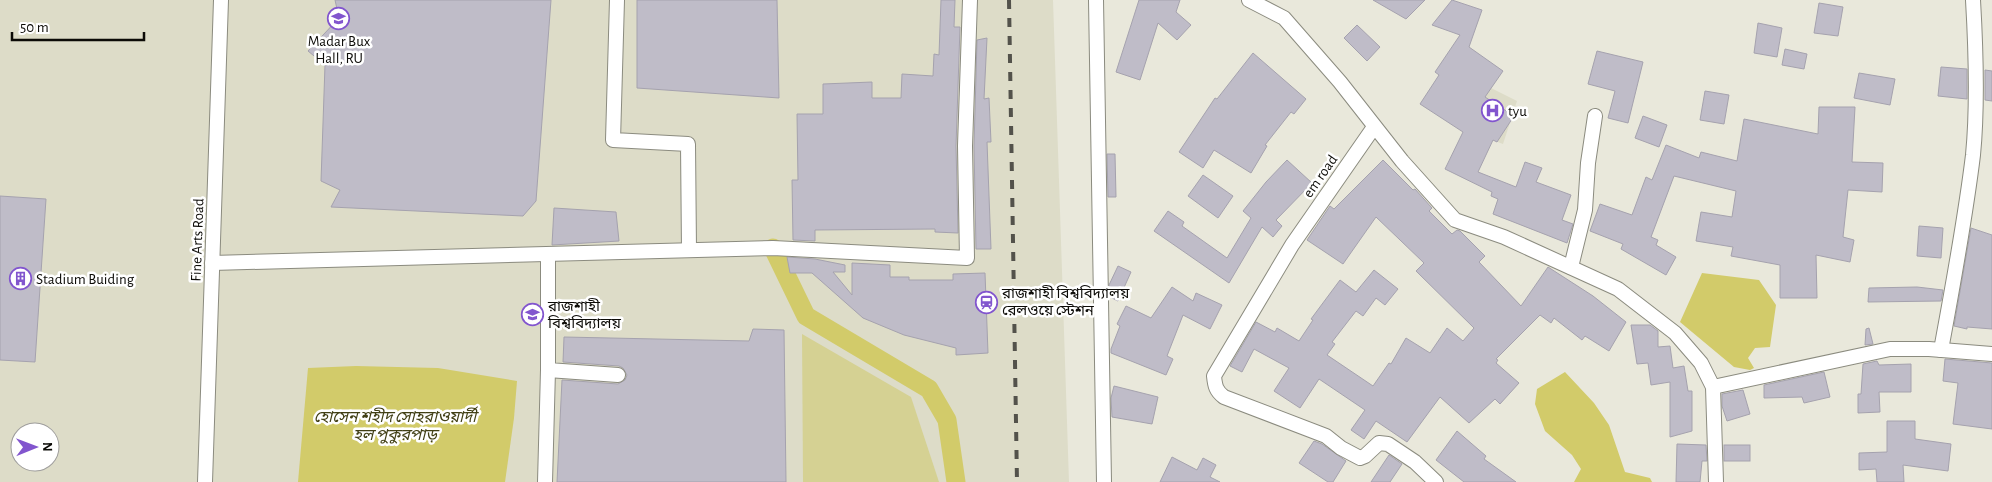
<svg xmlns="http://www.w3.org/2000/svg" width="1992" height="482" viewBox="0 0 1992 482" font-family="'Alegreya Sans','Noto Sans Bengali',sans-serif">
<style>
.built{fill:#dddcc8;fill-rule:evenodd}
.green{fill:#d5d193}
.water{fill:#d2cb6a}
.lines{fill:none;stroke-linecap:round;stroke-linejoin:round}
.canal{stroke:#d2cb6a;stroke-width:19}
.building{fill:#bfbcc8;stroke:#a5a2ae}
.street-casing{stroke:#8b8b7f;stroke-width:16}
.street{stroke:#fff;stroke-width:14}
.rail{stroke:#53524b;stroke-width:4;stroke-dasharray:9 9;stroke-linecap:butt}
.labels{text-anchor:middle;stroke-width:5;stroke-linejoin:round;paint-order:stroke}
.poi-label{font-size:15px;fill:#0c0b07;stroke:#fff;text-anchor:start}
.street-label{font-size:15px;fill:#0c0b07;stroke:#fff}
.water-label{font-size:16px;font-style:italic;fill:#413f15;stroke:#fff}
</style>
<rect width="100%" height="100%" fill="#e9e8db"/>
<g class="built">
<path d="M0,0H1053L1069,482H0ZM20,432H50V462H20Z"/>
<polygon points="1481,83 1517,101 1503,144 1463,129"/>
</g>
<polygon class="green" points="802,334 911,397 939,482 803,482"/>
<g class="water">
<polygon points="1702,273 1759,280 1776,305 1770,347 1755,348 1748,358 1754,368 1750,370 1734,367 1680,322"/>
<polygon points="356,366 438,368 517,381 514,418 505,482 298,482 308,368"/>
<polygon points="1565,372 1594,403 1609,425 1625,472 1650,478 1652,482 1574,482 1581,469 1572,455 1545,431 1535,404 1537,389"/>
</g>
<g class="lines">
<polyline class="canal" points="773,248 806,316 929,389 947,420 956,482"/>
</g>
<g class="building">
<polygon points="335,0 551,0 536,201 523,216 331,207 340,190 321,181 325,65 308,51 339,18"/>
<polygon points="637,0 777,0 779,98 637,88"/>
<polygon points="941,0 955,0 954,27 960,27 956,146 958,233 935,232 935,229 815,230 815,241 793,240 792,180 798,180 797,114 823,114 823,84 872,82 872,98 901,98 902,74 933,76 934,54 939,55"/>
<polygon points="1139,0 1180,0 1176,12 1191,25 1177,40 1158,23 1140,80 1116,72"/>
<polygon points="1373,0 1425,0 1406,19"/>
<polygon points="1452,0 1482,10 1469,47 1503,71 1485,97 1514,116 1497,142 1493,140 1478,172 1516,187 1525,162 1542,168 1536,182 1571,195 1562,220 1573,224 1567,243 1493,214 1498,199 1491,196 1492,192 1445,169 1463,132 1420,104 1439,75 1435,72 1460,35 1432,25"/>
<polygon points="1819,3 1843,7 1838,36 1814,33"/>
<polygon points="1758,23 1782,28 1777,57 1754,53"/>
<polygon points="1357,25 1380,47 1367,61 1344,38"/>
<polygon points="987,38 984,99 989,98 991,142 987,142 991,249 976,249 974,146 977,40"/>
<polygon points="1785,49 1807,54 1804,69 1782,65"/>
<polygon points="1597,51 1643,62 1628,123 1608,118 1615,91 1588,84"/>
<polygon points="1253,53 1306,99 1294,114 1291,112 1265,145 1267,146 1251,173 1214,150 1203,168 1179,152 1215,98 1217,99"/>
<polygon points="1941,67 1967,69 1967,99 1938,96"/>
<polygon points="1985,70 1992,71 1992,101 1985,100"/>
<polygon points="1859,73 1895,79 1890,105 1854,98"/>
<polygon points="1705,91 1729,95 1724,124 1700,120"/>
<polygon points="1819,107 1855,107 1852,162 1883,163 1882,192 1848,190 1843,237 1854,240 1850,262 1816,255 1817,298 1780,298 1780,265 1731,256 1733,247 1696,241 1701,212 1732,217 1736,191 1674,176 1651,237 1658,240 1656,245 1676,257 1666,275 1621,249 1623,244 1590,231 1600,204 1632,215 1646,177 1652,180 1666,145 1699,158 1701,152 1737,161 1744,119 1818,134"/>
<polygon points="1643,116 1667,125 1659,147 1635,138"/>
<polygon points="1107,154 1115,154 1116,197 1108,197"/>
<polygon points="1287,160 1312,183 1276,220 1282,226 1273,237 1262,227 1229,283 1154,231 1168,211 1184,222 1182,226 1227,258 1251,218 1243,211 1266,182"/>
<polygon points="1383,160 1413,190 1415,189 1432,208 1429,211 1452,234 1457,230 1460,231 1485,256 1479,262 1521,306 1548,267 1593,296 1626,322 1609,351 1585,336 1582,340 1554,318 1551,323 1540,315 1496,359 1498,360 1496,363 1519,383 1500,404 1495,399 1469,423 1440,397 1407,442 1376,421 1364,439 1351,430 1365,410 1319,379 1300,408 1274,391 1289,368 1254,349 1242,372 1230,366 1256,322 1275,332 1277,328 1299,341 1313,320 1311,319 1340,280 1356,292 1374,270 1398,289 1385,305 1376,298 1363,316 1356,311 1332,342 1335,344 1327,355 1373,386 1389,363 1391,364 1406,338 1430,353 1447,328 1463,341 1474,328 1416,271 1424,263 1376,217 1343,264 1307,240 1330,206 1334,209"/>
<polygon points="1203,175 1233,196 1218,218 1188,196"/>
<polygon points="0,196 46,199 35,362 0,360"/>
<polygon points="554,208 616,212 619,241 552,245"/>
<polygon points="1919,226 1943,228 1941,258 1917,256"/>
<polygon points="1971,228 1992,235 1992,329 1967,327 1967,329 1954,326"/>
<polygon points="787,257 815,259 845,265 845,272 833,272 852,295 852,263 890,265 890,277 909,277 909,280 953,280 953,274 985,273 988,353 956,355 956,348 904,335 863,318 812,273 790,273"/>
<polygon points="1118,266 1131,272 1118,301 1110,297 1109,285"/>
<polygon points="1172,287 1193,301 1196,293 1222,305 1210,329 1183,315 1167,356 1173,359 1166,375 1111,353 1111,349 1120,326 1117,324 1126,306 1151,318"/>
<polygon points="1917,287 1943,290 1941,301 1868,302 1869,288"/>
<polygon points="1631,325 1650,325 1658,331 1658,347 1670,346 1673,368 1684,366 1688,391 1692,391 1692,431 1670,437 1670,382 1651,385 1648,363 1637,364"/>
<polygon points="1869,328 1873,344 1865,345 1866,329"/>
<polygon points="753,329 784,330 786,482 557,482 562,380 618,384 625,380 627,375 623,368 619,366 563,362 564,337 749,341"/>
<polygon points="1945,359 1992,363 1992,429 1953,424 1958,383 1943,381"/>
<polygon points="1877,361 1879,365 1911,364 1911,392 1879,392 1880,412 1858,413 1858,394 1861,394 1863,364"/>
<polygon points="1824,372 1830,397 1804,403 1802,397 1764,398 1764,385"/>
<polygon points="1114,386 1158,397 1152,424 1112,417 1111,398"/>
<polygon points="1743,390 1750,414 1727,421 1722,406 1722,394"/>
<polygon points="1887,421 1915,421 1915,439 1951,444 1948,471 1903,465 1904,482 1877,482 1876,469 1859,470 1859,453 1887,452"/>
<polygon points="1457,431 1486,456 1484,459 1516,482 1464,482 1436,460"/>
<polygon points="1314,441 1322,444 1346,461 1333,482 1328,482 1299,463"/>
<polygon points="1677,444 1706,445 1707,461 1702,461 1700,482 1676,482"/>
<rect x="1724" y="445" width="26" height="16"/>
<polygon points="1389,455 1402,464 1390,482 1371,482"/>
<polygon points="1172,457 1197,470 1203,458 1216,465 1210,477 1220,482 1160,482"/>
</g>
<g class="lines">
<defs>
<g id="street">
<polyline points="617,0 613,140 688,144 689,250"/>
<polyline points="1096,0 1104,482"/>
<polyline points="1249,0 1284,18 1340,82 1402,161 1455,220 1504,237 1618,289 1675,333 1701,363 1713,387 1716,482"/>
<path d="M1374,127L1292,245L1214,376C1215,386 1216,391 1224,397L1326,436L1341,448L1360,458L1365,456L1379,443L1388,444L1415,462L1436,482"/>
<polyline points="548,254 548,370 618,375"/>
<polyline points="212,263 773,248 967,258 965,146 970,0"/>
<polyline points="1571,267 1585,210 1588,163 1595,116"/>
<path d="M1941,350C1953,285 1965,221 1973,155C1978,104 1976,51 1973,0"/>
<polyline points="1713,387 1890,349 1929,349 1992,354"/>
<polyline points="205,482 221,0"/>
<polyline points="545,482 548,370"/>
</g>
</defs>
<use href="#street" class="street-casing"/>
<use href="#street" class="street"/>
<polyline class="rail" points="1009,0 1017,482"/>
</g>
<defs>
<symbol id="university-ring" viewBox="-11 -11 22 22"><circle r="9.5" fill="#fff" stroke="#8255ce" stroke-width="1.5"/><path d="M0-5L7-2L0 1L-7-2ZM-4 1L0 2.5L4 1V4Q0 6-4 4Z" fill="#8255ce"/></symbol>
<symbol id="hospital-ring" viewBox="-11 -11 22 22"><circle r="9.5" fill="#fff" stroke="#8255ce" stroke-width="1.5"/><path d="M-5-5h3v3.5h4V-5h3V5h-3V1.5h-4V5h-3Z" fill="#8255ce"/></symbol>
<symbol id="building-ring" viewBox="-11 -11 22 22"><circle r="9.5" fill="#fff" stroke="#8255ce" stroke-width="1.5"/><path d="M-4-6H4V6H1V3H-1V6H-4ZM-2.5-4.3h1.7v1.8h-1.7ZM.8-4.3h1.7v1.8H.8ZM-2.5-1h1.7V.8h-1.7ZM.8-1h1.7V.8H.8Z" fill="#8255ce"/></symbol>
<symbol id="station-ring" viewBox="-11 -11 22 22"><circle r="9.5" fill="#fff" stroke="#8255ce" stroke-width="1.5"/><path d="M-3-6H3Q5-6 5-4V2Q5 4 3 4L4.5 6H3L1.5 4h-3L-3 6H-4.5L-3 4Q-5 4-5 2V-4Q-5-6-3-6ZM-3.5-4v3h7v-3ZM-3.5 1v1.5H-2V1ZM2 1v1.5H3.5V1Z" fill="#8255ce"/></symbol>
</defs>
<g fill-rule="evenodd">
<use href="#university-ring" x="326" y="6" width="25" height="25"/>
<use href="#hospital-ring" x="1480" y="98" width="25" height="25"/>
<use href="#building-ring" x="8" y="266" width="25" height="25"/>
<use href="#station-ring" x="974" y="290" width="25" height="25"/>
<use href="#university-ring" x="520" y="302" width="25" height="25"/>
</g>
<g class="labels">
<g class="poi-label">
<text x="339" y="46" text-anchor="middle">Madar Bux<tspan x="339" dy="17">Hall, RU</tspan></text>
<text x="1508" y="116">tyu</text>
<text x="36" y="284">Stadium Buiding</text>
<text x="1002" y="298">রাজশাহী বিশ্ববিদ্যালয়<tspan x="1002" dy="17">রেলওয়ে স্টেশন</tspan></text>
<text x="548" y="311">রাজশাহী<tspan x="548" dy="17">বিশ্ববিদ্যালয়</tspan></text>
</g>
<g class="street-label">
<text transform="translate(1320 176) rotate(-55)" y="5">em road</text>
<text transform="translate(197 240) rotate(-88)" y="5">Fine Arts Road</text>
</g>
<g class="water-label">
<text x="395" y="422">হোসেন শহীদ সোহরাওয়ার্দী<tspan x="395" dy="18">হল পুকুরপাড়</tspan></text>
</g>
</g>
<g transform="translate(35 447) rotate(89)"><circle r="24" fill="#ffffff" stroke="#9e9d9c"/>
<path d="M0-4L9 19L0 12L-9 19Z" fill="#8255ce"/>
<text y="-8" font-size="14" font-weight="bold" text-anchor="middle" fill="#0c0b07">N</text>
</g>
<path d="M12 32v8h132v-8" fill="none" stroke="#0c0b07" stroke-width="2.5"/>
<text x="20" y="32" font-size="15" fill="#0c0b07" stroke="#ffffff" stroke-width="4" paint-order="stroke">50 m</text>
</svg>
